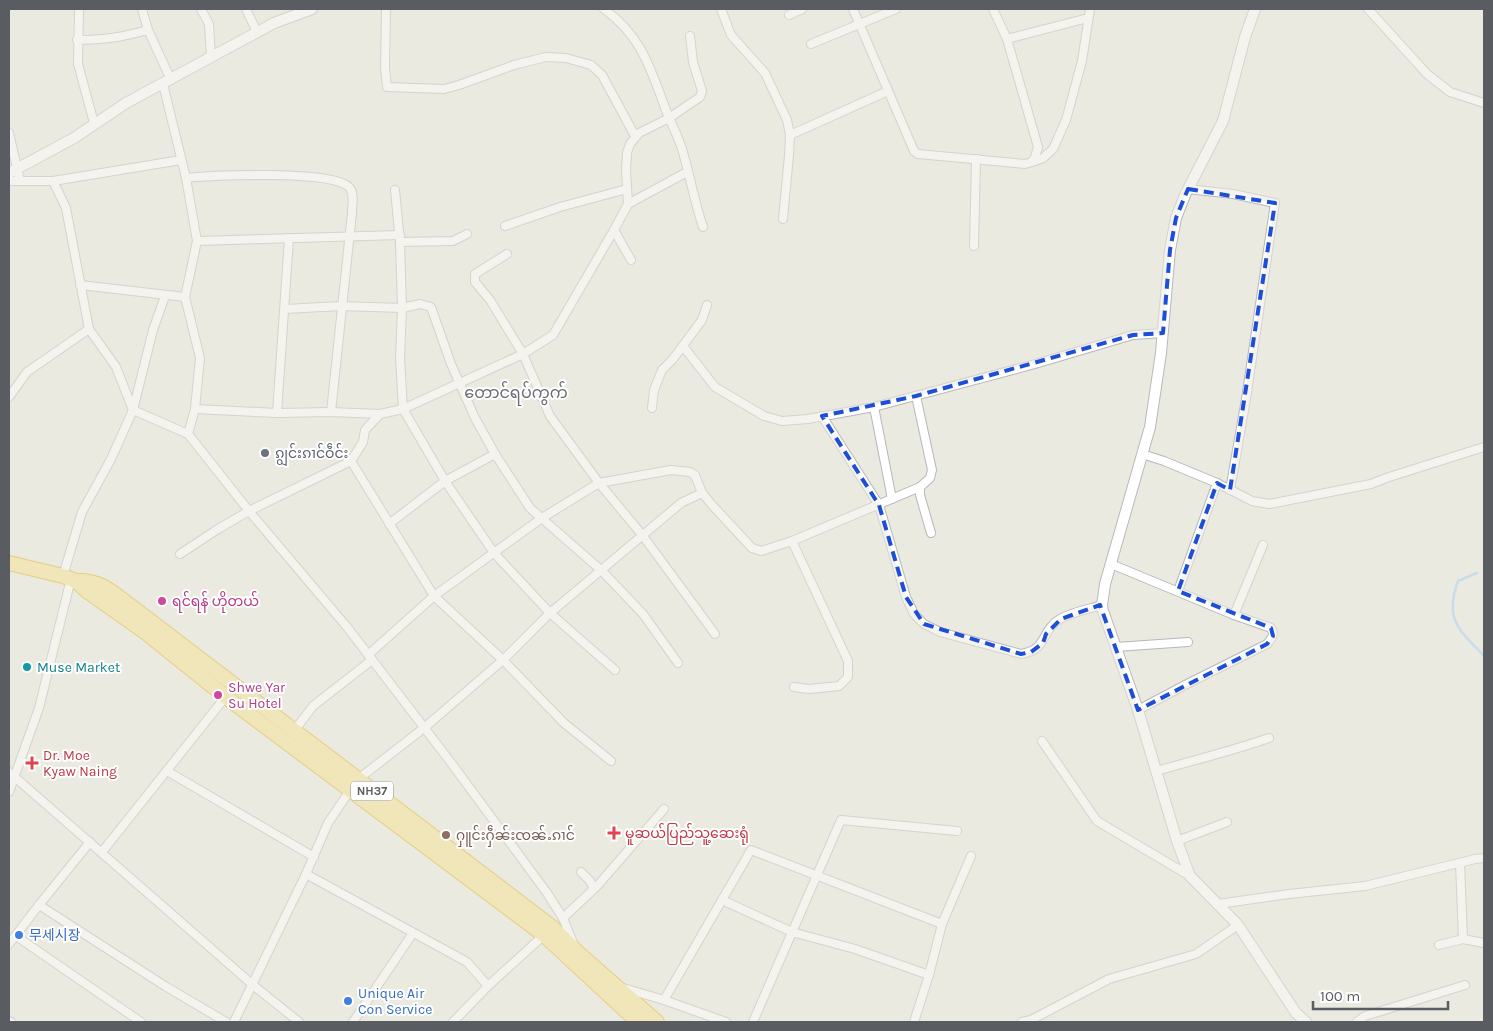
<svg xmlns="http://www.w3.org/2000/svg" width="1493" height="1031" viewBox="0 0 1493 1031" font-family="Karla,'Noto Sans KR','Noto Sans Myanmar',sans-serif">
<style>
.lines{fill:none;stroke-linecap:round;stroke-linejoin:round}
.stream{stroke:#a1cdfa;stroke-width:2.5}
.street-casing{stroke:#b6b8bc;stroke-width:10}
.secondary-casing{stroke:#b6b9be;stroke-width:12}
.highway-casing{stroke:#e0ac0b;stroke-width:16}
.street{stroke:#fff;stroke-width:8}
.secondary{stroke:#fff;stroke-width:10}
.highway{stroke:#f7e38b;stroke-width:14}
.marked{fill:none;stroke:#1d4ed8;stroke-width:4;stroke-dasharray:10 6;stroke-linejoin:round}
.worship-dot{fill:#6b7280;stroke:#fff;stroke-width:2}
.hotel-dot{fill:#d1479c;stroke:#fff;stroke-width:2}
.culture-dot{fill:#0f9aa8;stroke:#fff;stroke-width:2}
.health-dot{fill:#e0444e;stroke:#fff;stroke-width:2}
.education-dot{fill:#8d6e63;stroke:#fff;stroke-width:2}
.shop-dot{fill:#3f7fe0;stroke:#fff;stroke-width:2}
.labels{text-anchor:middle;stroke-width:4;stroke-linejoin:round;paint-order:stroke}
.shield{fill:#fff;stroke:#8b8d90;stroke-width:1}
.shield-label{font-size:12px;font-weight:bold;fill:#595c60}
.worship-label{font-size:14px;fill:#5b616d;stroke:#fff;text-anchor:start}
.hotel-label{font-size:14px;fill:#b23c85;stroke:#fff;text-anchor:start}
.culture-label{font-size:14px;fill:#0d838f;stroke:#fff;text-anchor:start}
.health-label{font-size:14px;fill:#be3a42;stroke:#fff;text-anchor:start}
.education-label{font-size:14px;fill:#785e54;stroke:#fff;text-anchor:start}
.shop-label{font-size:14px;fill:#366cbe;stroke:#fff;text-anchor:start}
.quarter-label{font-size:16px;fill:#6a6e72;stroke:#fff}
</style>
<rect width="100%" height="100%" fill="#ebeae0"/>
<g class="lines">
<path class="stream" d="M1477,573L1458,581C1444,619 1459,630 1484,656"/>
<defs>
<g id="street">
<polyline points="79,9 78,64 94,123"/>
<polyline points="142,9 148,30 171,80"/>
<polyline points="201,9 209,24 211,58"/>
<polyline points="246,9 257,32"/>
<polyline points="386,9 385,68 387,87 444,89 459,85 514,65 546,57 566,58 591,65 602,75 635,136"/>
<path d="M604,9C639,34 649,64 663,102C668,118 677,133 682,149C690,175 694,201 703,227"/>
<polyline points="721,9 731,35 765,73 787,120 790,135 789,155 783,219"/>
<polyline points="853,9 914,151 918,154 1025,164 1032,162 1035,157 1038,147 1007,39 993,9"/>
<polyline points="1368,9 1427,74 1450,92 1484,103"/>
<polyline points="789,15 802,9"/>
<polyline points="1007,39 1088,18"/>
<path d="M77,40C105,40 122,37 148,30"/>
<polyline points="811,44 896,9"/>
<polyline points="163,84 186,178 197,241 185,297 200,358 195,409 188,434"/>
<polyline points="9,133 20,181"/>
<polyline points="790,135 888,91"/>
<polyline points="1032,162 1043,158 1053,149 1066,120 1082,61 1090,9"/>
<path d="M186,178C213,175 332,170 349,187C355,193 352,205 352,213L331,412"/>
<polyline points="9,181 53,181 181,160"/>
<polyline points="53,181 66,208 89,329 116,367 133,410 188,434 249,511 347,627 452,764 547,893 563,918 573,943"/>
<polyline points="1188,189 1233,194 1275,203 1246,399 1230,490"/>
<polyline points="395,190 400,242 402,308 400,358 403,409 445,481 494,553 550,613 615,670"/>
<polyline points="628,204 687,172"/>
<polyline points="505,226 560,207 627,189"/>
<polyline points="614,230 631,260"/>
<polyline points="197,241 400,235"/>
<polyline points="400,242 453,241 467,234"/>
<polyline points="974,246 976,159"/>
<polyline points="507,254 475,274 475,282 490,300 523,354 550,416 599,483 643,536 715,634"/>
<polyline points="80,285 185,297"/>
<polyline points="285,309 341,306 402,308 420,304 431,307 451,364 475,418 495,454 530,508 602,571 643,614 678,663"/>
<polyline points="683,346 715,387 764,416 782,421 808,419 874,407 1035,364 1133,335 1163,333"/>
<polyline points="916,396 932,470 930,478 920,487 920,495 931,533"/>
<polyline points="9,397 27,372 89,329"/>
<polyline points="874,407 892,499"/>
<polyline points="652,408 654,390 662,370 673,359 702,320 707,305"/>
<polyline points="195,409 277,413 331,412 380,414 403,409 523,354 553,335 614,230 628,204 626,170 627,153 630,144 639,133 669,118 700,97 702,91 693,62 690,36"/>
<polyline points="277,413 289,238"/>
<path d="M822,416L879,505L906,597L914,614L924,624L940,632L1021,654C1048,650 1040,631 1060,619C1072,612 1089,609 1102,605"/>
<polyline points="1142,454 1164,461 1217,483 1252,501 1269,504 1371,484 1386,478 1484,447"/>
<polyline points="351,461 434,596 503,660 564,723 611,761"/>
<polyline points="389,524 445,481 495,454"/>
<polyline points="792,541 848,661 848,677 839,686 809,689 794,687"/>
<polyline points="180,554 218,529 249,511 351,461 363,442 365,430 380,414"/>
<path d="M1111,564L1234,615L1271,628C1275,635 1272,638 1267,644L1185,685L1138,710"/>
<polyline points="63,576 82,512 111,459 133,410 153,330 165,296"/>
<polyline points="1178,591 1217,483"/>
<polyline points="1234,615 1263,545"/>
<polyline points="1116,647 1188,642"/>
<polyline points="368,655 434,596 542,518 599,483 671,470 690,472 695,475 702,493 713,506 752,548 761,551 792,541 920,487"/>
<polyline points="294,731 313,706 372,660"/>
<polyline points="1042,741 1097,821 1190,876"/>
<polyline points="167,771 314,857"/>
<path d="M1157,771C1194,760 1232,751 1269,738"/>
<polyline points="9,772 253,985 299,1022"/>
<polyline points="9,792 39,708 71,579"/>
<polyline points="1177,841 1227,822"/>
<polyline points="102,852 227,695"/>
<polyline points="1460,863 1463,939"/>
<polyline points="581,872 590,881 594,889"/>
<polyline points="306,874 467,962 488,986"/>
<polyline points="722,900 792,932 855,949 929,975"/>
<polyline points="1218,904 1289,894 1365,886 1475,859 1484,858"/>
<polyline points="39,905 165,986 226,1022"/>
<polyline points="563,918 598,885 664,809"/>
<polyline points="16,936 141,1022"/>
<polyline points="9,944 39,905 90,842"/>
<polyline points="1439,945 1463,939 1484,943"/>
<polyline points="623,988 664,1000 726,1022"/>
<polyline points="664,1000 751,850 942,924"/>
<polyline points="9,1021 11,1022"/>
<polyline points="234,1022 306,874 328,823 357,780 424,728 503,660 550,613 681,503 702,493"/>
<polyline points="353,1022 413,933"/>
<polyline points="453,1022 488,986 544,935"/>
<polyline points="753,1022 841,820 957,831"/>
<polyline points="914,1022 929,975 942,924 971,856"/>
<polyline points="1022,1022 1031,1020 1109,979 1196,954 1238,925"/>
<polyline points="1357,1022 1365,1016 1465,985"/>
</g>
<g id="secondary">
<polyline points="1255,9 1245,37 1223,121 1185,195 1176,218 1170,250 1161,353 1150,427 1105,584 1102,605 1103,611 1138,710 1177,841 1190,876 1238,925 1296,1013 1306,1022"/>
<polyline points="9,173 74,138 126,103 274,23 312,9"/>
</g>
<g id="highway">
<polyline points="9,563 63,576 76,581 87,591 145,632 226,697 544,935 638,1022"/>
<path d="M76,581C102,580 113,593 132,607L552,927L576,951L657,1022"/>
</g>
</defs>
<use href="#street" class="street-casing"/>
<use href="#secondary" class="secondary-casing"/>
<use href="#highway" class="highway-casing"/>
<use href="#street" class="street"/>
<use href="#secondary" class="secondary"/>
<use href="#highway" class="highway"/>
</g>
<path d="M0 0H1493V1031H0ZM1188,189L1275,203L1230,490L1217,483L1178,591L1271,628L1273,636L1267,644L1138,710L1100,605L1061,619L1046,634L1043,643L1031,652L1021,654L924,624L906,597L879,505L822,416L916,396L1133,335L1163,333L1170,250L1176,218Z" fill="#ebeae0" fill-opacity=".55" fill-rule="evenodd"/>
<path class="marked" d="M1188,189L1275,203L1230,490L1217,483L1178,591L1271,628L1273,636L1267,644L1138,710L1100,605L1061,619L1046,634L1043,643L1031,652L1021,654L924,624L906,597L879,505L822,416L916,396L1133,335L1163,333L1170,250L1176,218Z"/>
<circle class="worship-dot" cx="265" cy="453" r="5"/>
<g class="hotel-dot">
<circle cx="162" cy="601" r="5"/>
<circle cx="218" cy="695" r="5"/>
</g>
<circle class="culture-dot" cx="27" cy="667" r="5"/>
<g class="health-dot">
<path d="M29.5 755.5h5v5h5v5h-5v5h-5v-5h-5v-5h5z"/>
<path d="M611.5 825.5h5v5h5v5h-5v5h-5v-5h-5v-5h5z"/>
</g>
<circle class="education-dot" cx="446" cy="835" r="5"/>
<g class="shop-dot">
<circle cx="19" cy="935" r="5"/>
<circle cx="348" cy="1001" r="5"/>
</g>
<g class="labels">
<rect class="shield" x="351" y="781.5" width="42" height="19" rx="4"/>
<g class="shield-label">
<text x="372" y="795">NH37</text>
</g>
<g class="worship-label">
<text x="275" y="458">ၵျွင်းၵၢင်ဝဵင်း</text>
</g>
<g class="hotel-label">
<text x="172" y="606">ရင်ရန် ဟိုတယ်</text>
<text x="228" y="692">Shwe Yar<tspan x="228" dy="16">Su Hotel</tspan></text>
</g>
<g class="culture-label">
<text x="37" y="672">Muse Market</text>
</g>
<g class="health-label">
<text x="43" y="760">Dr. Moe<tspan x="43" dy="16">Kyaw Naing</tspan></text>
<text x="625" y="838">မူဆယ်ပြည်သူ့ဆေးရုံ</text>
</g>
<g class="education-label">
<text x="456" y="840">ႁူင်းႁဵၼ်းၸၼ်ႉၵၢင်</text>
</g>
<g class="shop-label">
<text x="29" y="940">무세시장</text>
<text x="358" y="998">Unique Air<tspan x="358" dy="16">Con Service</tspan></text>
</g>
<g class="quarter-label">
<text x="516" y="398">တောင်ရပ်ကွက်</text>
</g>
</g>
<rect width="1493" height="1031" fill="none" stroke="#595c60" stroke-width="20"/>
<path d="M1313 1001v8h135v-8" fill="none" stroke="#595c60" stroke-width="2.5"/>
<text x="1320" y="1001" font-size="15" fill="#595c60" stroke="#ffffff" stroke-width="4" paint-order="stroke">100 m</text>
</svg>
